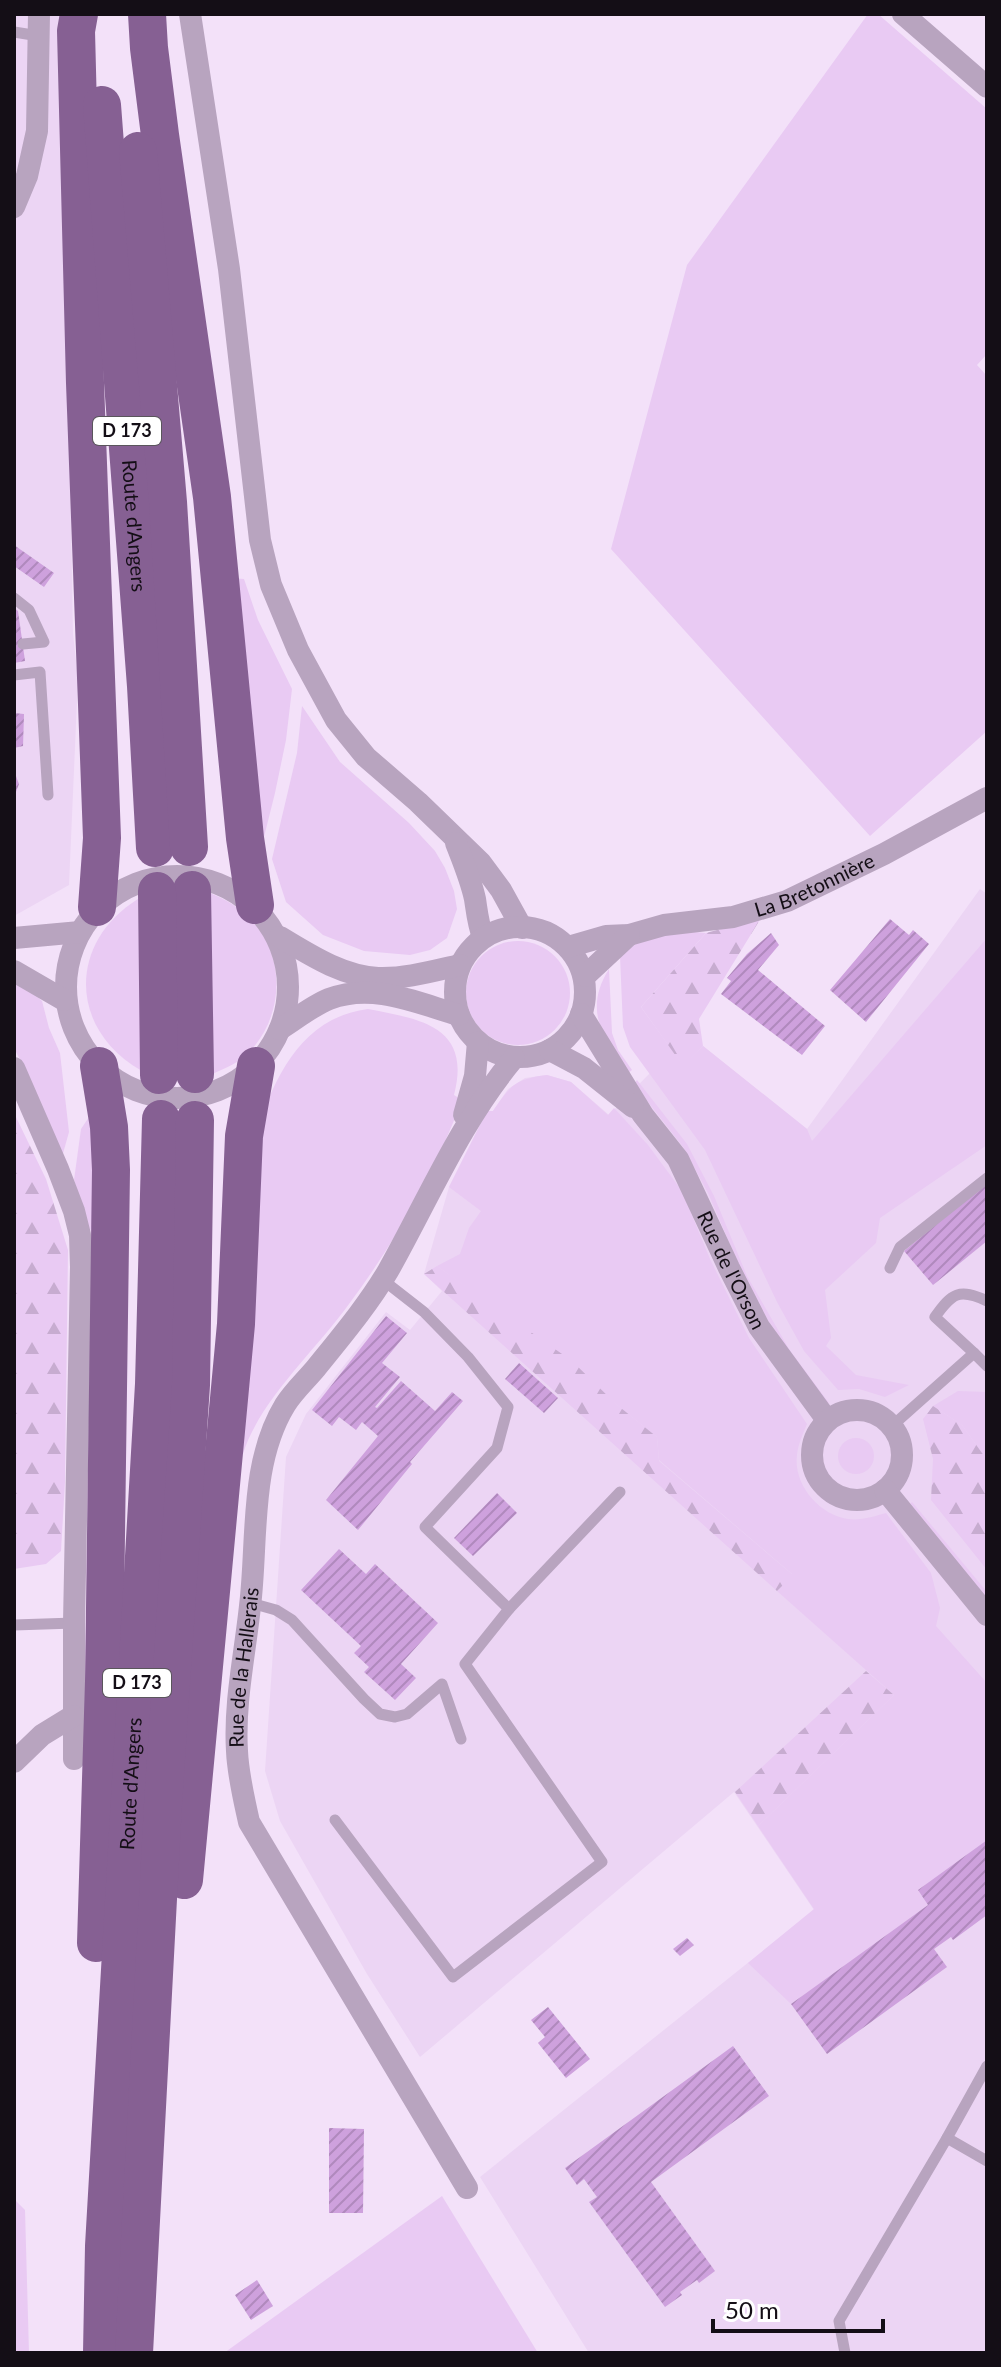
<svg xmlns="http://www.w3.org/2000/svg" width="1001" height="2367" viewBox="0 0 1001 2367" font-family="Lato,sans-serif">
<style>
.built{fill:#ecd5f4}
.green{fill:#e9caf3}
.forest{fill:url(#forest-firs)}
.building{fill:url(#building-hatch)}
.lines{fill:none;stroke-linecap:round;stroke-linejoin:round}
.service{stroke:#b8a4bf;stroke-width:11}
.minor{stroke:#b8a4bf;stroke-width:22}
.trunk{stroke:#866093;stroke-width:38}
.labels{text-anchor:middle;stroke-width:8;stroke-linejoin:round;paint-order:stroke}
.shield{fill:#fff;stroke:#5a565c;stroke-width:2}
.shield-label{font-size:18px;font-weight:bold;fill:#140e16}
.street-label{font-size:20px;fill:#140e16;stroke:#fff}
</style>
<defs>
<pattern id="forest-firs" width="22" height="20" patternUnits="userSpaceOnUse" patternTransform="scale(2)"><rect width="22" height="20" fill="#e9caf3"/><path d="M5 1l3.5 6h-7zM16 11l3.5 6h-7z" fill="#c7acd0"/></pattern>
<pattern id="building-hatch" width="6" height="6" patternUnits="userSpaceOnUse" patternTransform="scale(2)"><rect width="6" height="6" fill="#cea1dd"/><path d="M-1 1l2-2M0 6l6-6M5 7l2-2" fill="none" stroke="#b089bd"/></pattern>
</defs>
<rect width="100%" height="100%" fill="#f3e1f9"/>
<g class="built">
<polygon points="14,14 62,14 73,634 78,678 69,885 14,916"/>
<polygon points="980,889 987,894 987,2353 589,2353 480,2177 814,1910 734,1792 420,2057 367,1974 280,1821 265,1771 286,1457 306,1414 386,1312 410,1330 442,1291 424,1274 449,1187 487,1111 493,1111 508,1089 525,1078 547,1075 571,1082 609,1115 649,1074 656,1070 669,1080 703,1046 807,1129"/>
</g>
<g class="green">
<polygon points="868,14 878,14 987,109 987,354 977,365 987,376 987,731 870,836 611,549 687,265"/>
<polygon points="232,578 244,579 258,620 292,689 286,740 275,793 259,857"/>
<polygon points="302,706 340,762 409,823 435,851 445,868 454,891 457,909 447,938 430,950 410,955 364,951 323,935 286,902 272,859 297,753"/>
<path d="M205,891C225,899 243,908 256,925C287,963 282,1022 246,1055C235,1065 221,1070 208,1076Z"/>
<path d="M138,899L142,1071C69,1030 67,943 138,899Z"/>
<polygon points="684,931 706,933 641,1007 683,1065 703,1046 807,1129 812,1141 987,938 987,1145 880,1218 876,1243 825,1290 831,1338 826,1346 856,1375 909,1385 885,1397 859,1389 838,1390 804,1351 777,1302 705,1150 630,1047 623,1027 620,956 641,940"/>
<circle cx="518" cy="993" r="52"/>
<path d="M609,969L612,1033L618,1050L632,1070L628,1073C603,1039 583,1010 609,969Z"/>
<polygon points="14,981 30,990 42,1001 49,1028 60,1053 69,1132 62,1157 31,1081 14,1048"/>
<path d="M368,1009C420,1019 472,1026 454,1095L462,1100C435,1173 395,1242 349,1304C316,1350 259,1401 243,1454L236,1455L254,1136C275,1079 299,1018 368,1009Z"/>
<path d="M547,1075L571,1082L608,1115L614,1108L648,1145L682,1191L710,1259L749,1338L807,1424C803,1434 798,1444 797,1455C793,1484 819,1515 848,1519C860,1521 875,1516 886,1513L931,1573L940,1608L936,1626L987,1683V1840L918,1890L928,1905L791,2004L748,1963L814,1909L758,1826L894,1695L777,1591L792,1574L659,1460L657,1437L502,1313L437,1266L460,1254L469,1228L481,1211L449,1187L487,1111H493C511,1085 515,1079 547,1075Z"/>
<polygon points="637,1080 687,1144 714,1196 747,1276 789,1349 829,1403 820,1400 772,1328 744,1277 708,1193 683,1147 634,1084"/>
<polygon points="93,1111 98,1214 90,1231 74,1180 81,1129"/>
<polygon points="958,1391 987,1392 987,1460 962,1425 933,1406"/>
<circle cx="856" cy="1456" r="18"/>
<polygon points="912,1502 987,1592 987,1599 910,1504"/>
<polygon points="442,2196 538,2353 224,2353"/>
<polygon points="14,2199 25,2210 29,2353 14,2353"/>
</g>
<g class="forest">
<polygon points="761,918 699,1019 703,1046 683,1066 641,1007 706,933"/>
<polygon points="14,1113 46,1179 68,1250 65,1482 61,1551 46,1564 14,1569"/>
<polygon points="437,1266 572,1361 616,1404 657,1437 659,1461 793,1575 777,1591 424,1274"/>
<polygon points="933,1406 962,1425 987,1460 987,1570 931,1500 933,1459 923,1419"/>
<polygon points="866,1671 894,1695 758,1826 735,1792"/>
</g>
<g class="building">
<polygon points="14,545 54,573 44,587 14,566"/>
<polygon points="14,608 18,611 25,661 14,663"/>
<polygon points="14,713 24,714 23,746 14,748"/>
<polygon points="14,771 19,784 14,797"/>
<polygon points="890,919 909,935 913,930 929,944 866,1022 830,990"/>
<polygon points="771,933 779,945 758,970 825,1026 802,1055 721,994 731,981 727,978 747,954"/>
<polygon points="984,1185 987,1188 987,1241 933,1285 904,1251"/>
<polygon points="386,1316 407,1333 382,1363 400,1377 375,1407 377,1408 401,1381 435,1411 452,1392 463,1401 410,1462 412,1464 358,1530 326,1500 378,1436 362,1422 356,1430 339,1417 332,1426 312,1410"/>
<polygon points="519,1363 558,1398 544,1413 505,1379"/>
<polygon points="497,1493 517,1513 473,1556 454,1538"/>
<polygon points="339,1549 366,1574 375,1564 438,1623 401,1664 416,1678 395,1700 364,1672 369,1667 354,1653 361,1646 301,1590"/>
<polygon points="987,1840 987,1915 953,1940 951,1937 934,1949 947,1967 827,2054 791,2004 928,1905 918,1890"/>
<polygon points="687,1938 694,1945 680,1956 673,1949"/>
<polygon points="548,2007 590,2059 566,2078 538,2043 545,2037 531,2020"/>
<polygon points="733,2046 769,2096 651,2182 715,2271 699,2283 697,2280 680,2292 682,2295 665,2307 589,2202 597,2197 584,2179 577,2185 565,2168"/>
<polygon points="329,2128 364,2129 363,2213 329,2213"/>
<polygon points="257,2280 273,2306 251,2320 235,2295"/>
</g>
<g class="lines">
<g class="service">
<polyline points="14,32 39,36"/>
<polyline points="14,598 29,610 44,642 23,644"/>
<polyline points="14,675 40,672 48,795"/>
<polyline points="890,1268 900,1247 987,1178"/>
<path d="M974,1353L935,1317C952,1293 959,1288 987,1301"/>
<polyline points="892,1426 974,1353 987,1366"/>
<polyline points="251,1603 276,1610 292,1620 364,1699 380,1714 395,1717 407,1714 442,1684 461,1739"/>
<polyline points="509,1609 620,1492"/>
<polyline points="14,1625 74,1623"/>
<polyline points="335,1820 453,1977 602,1862 465,1664 509,1609 425,1527 497,1448 508,1407 468,1357 424,1312 383,1280"/>
<polyline points="987,2066 947,2138 987,2161"/>
<polyline points="845,2353 839,2321 947,2138"/>
</g>
<g class="minor">
<polyline points="190,14 229,269 260,540 271,585 298,650 336,720 366,757 418,802 481,863 501,890 522,928"/>
<polyline points="903,14 987,87"/>
<polyline points="14,207 27,176 37,131 39,14"/>
<path d="M456,843C463,861 471,880 475,899C477,912 478,924 483,937"/>
<circle cx="177" cy="987" r="111"/>
<circle cx="520" cy="992" r="65"/>
<path d="M280,937C310,955 342,976 378,978C406,979 433,971 460,965"/>
<polyline points="14,938 80,932"/>
<path id="s1" d="M568,947L606,936L629,935L664,925L733,917L787,901L884,854L987,798"/>
<polyline points="14,971 64,1000"/>
<polyline points="585,976 629,935"/>
<path id="s2" d="M581,1014L643,1115L678,1159L729,1268L759,1327L827,1420"/>
<path d="M280,1029C296,1019 312,1006 329,999C373,982 417,1003 459,1015"/>
<polyline points="550,1050 584,1068 633,1107"/>
<polyline points="14,1068 58,1169 74,1211 80,1235 81,1267 74,1623 74,1759"/>
<polyline points="464,1115 475,1076 478,1042"/>
<circle cx="857" cy="1455" r="45"/>
<polyline points="885,1490 987,1615"/>
<polyline points="14,1762 42,1735 73,1716"/>
<path id="s3" d="M467,2188L249,1822C244,1799 238,1775 237,1751C234,1703 245,1654 250,1606C258,1541 249,1464 285,1405C293,1392 306,1380 316,1368C341,1337 368,1305 388,1271C428,1200 461,1121 514,1058"/>
</g>
<g class="trunk">
<polyline points="79,14 76,31 85,383 102,838 97,907"/>
<polyline points="147,14 149,48 160,135 212,497 245,838 255,905"/>
<path id="s4" d="M102,105L146,686L155,848"/>
<polyline points="138,151 168,502 189,847"/>
<polyline points="192,890 195,1074"/>
<polyline points="157,891 159,1075"/>
<polyline points="184,1880 236,1324 244,1136 256,1066"/>
<polyline points="96,1943 104,1681 111,1170 109,1127 99,1066"/>
<path id="s5" d="M102,2353L104,2246L154,1384L161,1119"/>
<polyline points="134,2353 163,1804 191,1385 195,1120"/>
</g>
</g>
<g class="labels">
<g class="shield">
<rect x="93" y="417" width="68" height="28" rx="6"/>
<rect x="103" y="1669" width="68" height="28" rx="6"/>
</g>
<g class="shield-label">
<text x="127" y="437">D 173</text>
<text x="137" y="1689">D 173</text>
</g>
<g class="street-label">
<text dy="7" stroke="none"><textPath href="#s4" startOffset="422">Route d'Angers</textPath></text>
<text dy="7" stroke="none"><textPath href="#s1" startOffset="256">La Bretonnière</textPath></text>
<text dy="7" stroke="none"><textPath href="#s2" startOffset="298">Rue de l'Orson</textPath></text>
<text dy="7" stroke="none"><textPath href="#s3" startOffset="582">Rue de la Hallerais</textPath></text>
<text dy="7" stroke="none"><textPath href="#s5" startOffset="570">Route d'Angers</textPath></text>
</g>
</g>
<rect width="1001" height="2367" fill="none" stroke="#140e16" stroke-width="32"/>
<path d="M713 2319v12h170v-12" fill="none" stroke="#140e16" stroke-width="4"/>
<text x="725" y="2319" font-size="24" fill="#140e16" stroke="#ffffff" stroke-width="6" paint-order="stroke">50 m</text>
</svg>
